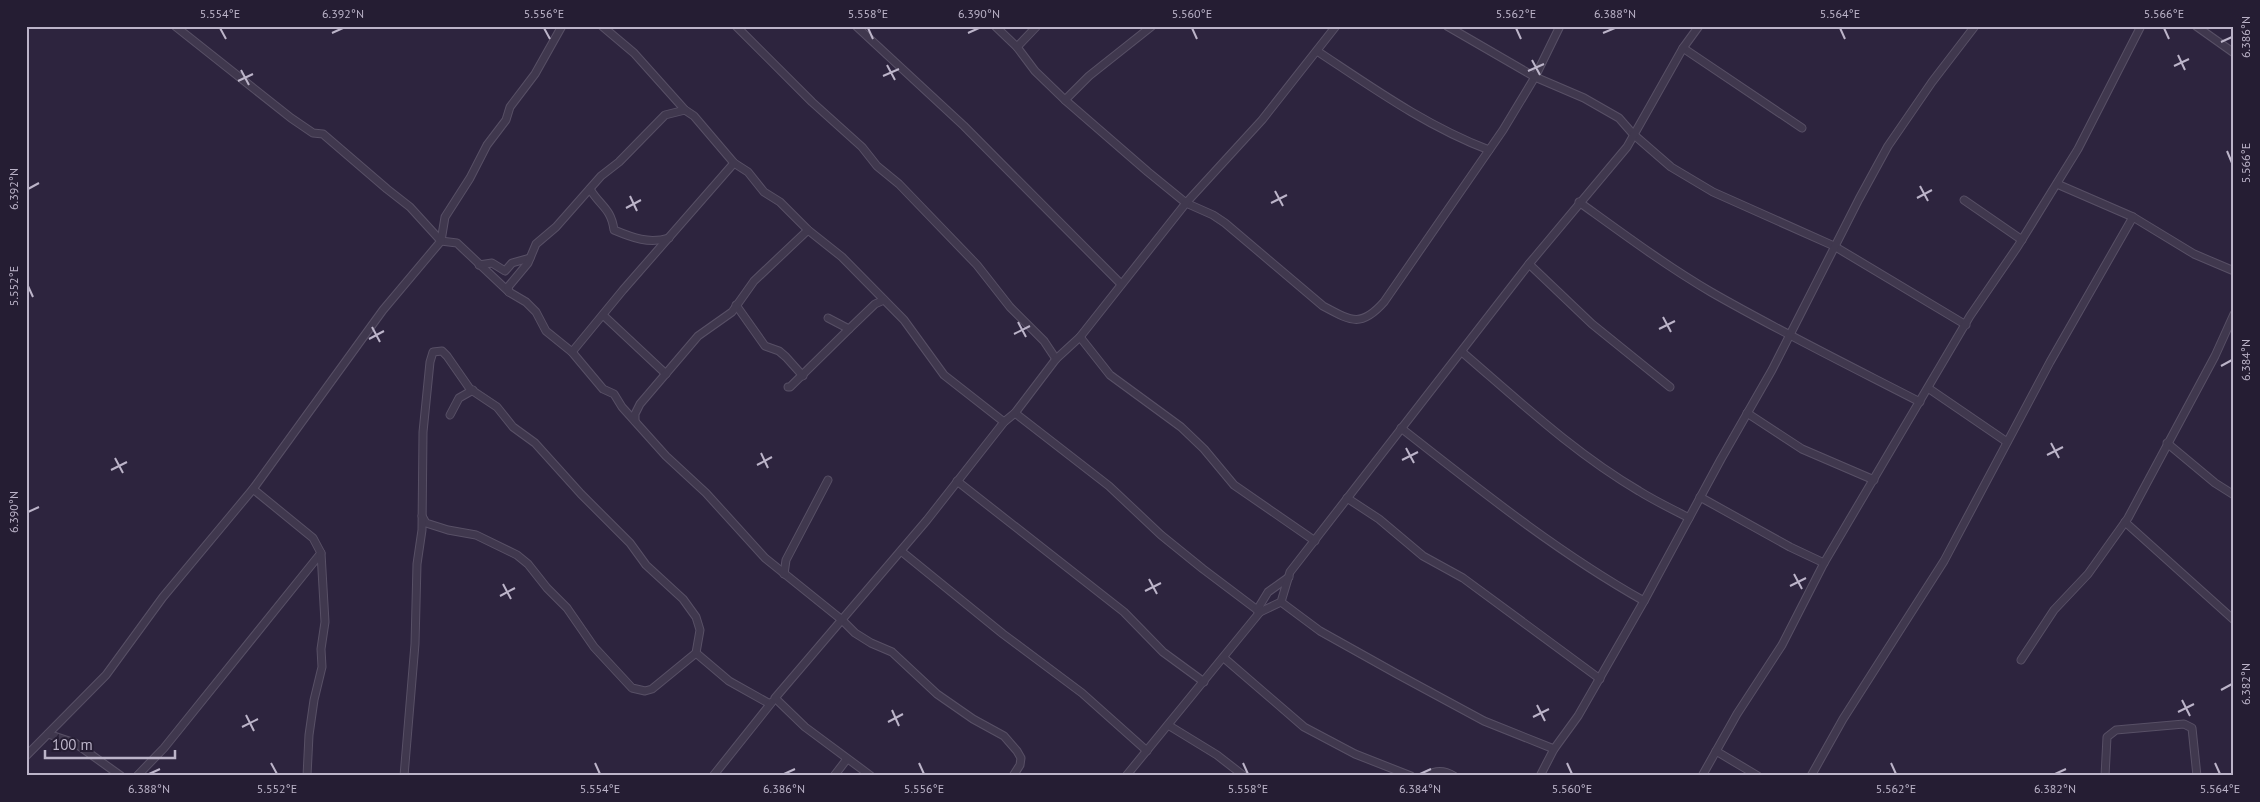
<svg xmlns="http://www.w3.org/2000/svg" width="2260" height="802" viewBox="0 0 2260 802" font-family="'PT Sans',sans-serif">
<style>
.lines{fill:none;stroke-linecap:round;stroke-linejoin:round}
.minor-casing{stroke:#585066;stroke-width:9}
.minor{stroke:#40384e;stroke-width:7}
.ticks{fill:none;stroke:#bcb4c9;stroke-width:2}
.neatline{fill:none;stroke:#bcb4c9;stroke-width:2}
.ticks-label{font-size:12px;text-anchor:middle;fill:#bcb4c9}
</style>
<rect width="100%" height="100%" fill="#2d243e"/>
<g class="lines">
<defs>
<g id="minor">
<polyline points="175,26 291,118 313,133 323,134 387,189 410,207 441,241 457,243 509,292 526,302 536,312 546,331 572,352 603,389 614,394 622,407 666,456 706,493 765,558 842,620 855,633 871,643 892,652 937,694 973,719 1004,736 1017,751 1021,758 1020,765 1013,776"/>
<polyline points="602,26 634,53 685,110 694,116 734,163 748,172 764,192 780,202 808,230 842,257 904,320 944,375 1004,422"/>
<polyline points="736,26 812,102 862,147 877,166 899,184 977,265 1010,307 1044,341 1056,359"/>
<polyline points="856,26 964,126 1121,284"/>
<path d="M995,26L1017,47L1035,71L1065,100L1148,172L1186,203L1213,215L1225,223L1323,306C1351,321 1361,328 1384,302L1503,130L1535,77L1560,26"/>
<polyline points="1447,26 1535,77 1584,98 1619,118 1633,134 1671,167 1713,192 1834,246 1966,325"/>
<polyline points="2196,26 2234,53"/>
<polyline points="1017,47 1037,26"/>
<polyline points="1683,48 1802,128"/>
<path d="M1317,51C1373,88 1426,126 1489,150"/>
<polyline points="1065,100 1089,76 1152,26"/>
<polyline points="2057,184 2133,217 2194,254 2234,271"/>
<path d="M590,189C600,206 611,208 614,230C633,238 649,244 669,238"/>
<polyline points="1964,200 2022,240"/>
<path d="M1579,202C1622,233 1665,265 1711,292C1779,331 1850,366 1920,402"/>
<polyline points="1529,264 1592,324 1670,387"/>
<polyline points="479,265 492,263 505,271 512,263 530,258"/>
<polyline points="509,292 508,287 528,263 536,244 556,227 601,176 619,162 665,115 685,110"/>
<polyline points="736,305 765,346 779,351 786,357 803,376"/>
<polyline points="603,315 666,374"/>
<polyline points="828,318 849,329 875,304 884,300"/>
<polyline points="1080,337 1110,375 1181,427 1204,449 1234,485 1315,541"/>
<polyline points="572,352 623,290 734,163"/>
<path d="M1462,352C1518,400 1574,453 1639,491C1655,501 1672,509 1689,518"/>
<polyline points="788,387 790,387 849,329"/>
<polyline points="1928,388 2007,442"/>
<polyline points="1015,413 1109,486 1161,535 1203,569 1260,612"/>
<polyline points="1747,413 1802,449 1874,480"/>
<polyline points="450,415 459,398 473,390"/>
<polyline points="635,421 635,414 640,404 698,336 732,312 754,281 808,230"/>
<path d="M1401,428C1480,490 1557,552 1644,601"/>
<polyline points="2167,443 2215,483 2234,495"/>
<polyline points="957,481 1124,612 1163,652 1204,682"/>
<polyline points="1700,497 1790,547 1824,563"/>
<polyline points="1347,498 1379,519 1423,556 1463,578 1600,679"/>
<polyline points="422,516 426,523 448,530 476,535 517,555 528,564 547,588 567,608 594,647 632,688 645,691 652,689 696,653"/>
<polyline points="2125,522 2234,620"/>
<polyline points="901,551 1003,634 1082,693 1147,751"/>
<polyline points="784,574 786,560 828,480"/>
<polyline points="1281,602 1320,631 1397,674 1484,721 1554,749"/>
<polyline points="1257,610 1268,592 1289,577"/>
<polyline points="1224,658 1304,727 1355,754 1411,776"/>
<polyline points="2021,660 2054,610 2088,574 2128,518 2215,356 2234,314"/>
<polyline points="1168,725 1217,755 1244,776"/>
<polyline points="48,734 75,743 121,776"/>
<polyline points="1716,751 1758,776"/>
<polyline points="26,756 106,675 163,597 253,489 383,310 441,241 445,217 470,178 487,145 506,120 510,107 535,74 562,26"/>
<polyline points="137,776 164,748 321,553 313,538 253,489"/>
<polyline points="307,776 309,735 314,700 322,667 321,649 325,622 321,553"/>
<polyline points="404,776 415,644 417,564 422,530 423,432 430,362 433,352 442,351 447,356 470,389 497,407 513,427 535,443 581,494 630,543 646,565 683,599 696,617 700,630 696,653 729,681 770,704"/>
<polyline points="713,776 772,702"/>
<polyline points="834,776 847,759"/>
<polyline points="871,776 805,727 775,698 927,520 1004,422 1015,413 1056,359 1080,337 1186,203 1262,120 1336,26"/>
<polyline points="1126,776 1260,612 1281,602 1290,572 1529,264 1627,147 1683,48 1699,26"/>
<path d="M1425,776C1436,770 1444,770 1454,776"/>
<polyline points="1540,776 1554,749 1578,716 1644,601 1721,459 1772,370 1859,199 1888,146 1932,82 1975,26"/>
<polyline points="1702,776 1737,714 1782,645 1824,563 1970,316 2018,246 2078,149 2141,26"/>
<polyline points="1811,776 1843,719 1944,561 2050,362 2133,217"/>
<polyline points="2105,776 2107,737 2116,730 2184,724 2192,728 2197,776"/>
</g>
</defs>
<use href="#minor" class="minor-casing"/>
<use href="#minor" class="minor"/>
</g>
<path class="ticks" d="M220,28L226,39M544,28L550,39M868,28L873,39M1192,28L1197,39M1516,28L1521,39M1840,28L1845,39M2164,28L2169,39M332,33L343,28M968,33L979,28M1603,33L1615,28M2221,42L2232,37M2178,55L2185,70M1532,60L1540,75M887,65L895,80M2174,66L2189,59M241,70L249,85M1528,71L1544,64M883,76L899,69M238,81L253,74M2227,151L2232,163M1920,186L1928,201M28,189L39,183M1275,191L1283,206M630,196L637,211M1917,198L1932,190M1271,203L1287,195M626,208L641,200M28,286L33,297M1663,317L1671,332M1018,322L1026,337M372,327L380,342M1659,329L1675,321M1014,334L1030,326M369,339L384,331M2221,366L2232,360M2051,443L2059,458M1406,448L1414,463M761,453L768,468M2047,455L2063,447M115,458L123,473M1402,460L1418,452M757,465L772,457M111,470L127,462M28,512L39,507M1794,574L1802,589M1149,579L1157,594M503,584L511,599M1790,586L1806,578M1145,591L1161,583M500,596L515,588M2221,690L2232,684M2182,700L2190,716M1537,705L1545,721M892,710L899,726M2178,712L2194,704M246,715L254,731M1533,717L1549,709M888,722L903,714M242,727L258,719M271,763L277,774M595,763L600,774M919,763L924,774M1243,763L1248,774M1567,763L1572,774M1891,763L1896,774M2215,763L2220,774M149,774L160,769M784,774L795,769M1420,774L1431,769M2055,774L2066,769"/>
<rect width="2260" height="802" fill="none" stroke="#251d33" stroke-width="55"/>
<path d="M45 750v8h130v-8" fill="none" stroke="#bcb4c9" stroke-width="2.5"/>
<text x="52" y="750" font-size="15" fill="#bcb4c9" stroke="#251d33" stroke-width="4" paint-order="stroke">100 m</text>
<rect x="28" y="28" width="2204" height="746" class="neatline"/>
<g class="ticks-label">
<text x="220" y="18">5.554°E</text>
<text x="343" y="18">6.392°N</text>
<text x="544" y="18">5.556°E</text>
<text x="868" y="18">5.558°E</text>
<text x="979" y="18">6.390°N</text>
<text x="1192" y="18">5.560°E</text>
<text x="1516" y="18">5.562°E</text>
<text x="1615" y="18">6.388°N</text>
<text x="1840" y="18">5.564°E</text>
<text x="2164" y="18">5.566°E</text>
<text transform="translate(2246 37) rotate(-90)" y="4">6.386°N</text>
<text transform="translate(2246 163) rotate(-90)" y="4">5.566°E</text>
<text transform="translate(14 189) rotate(-90)" y="4">6.392°N</text>
<text transform="translate(14 286) rotate(-90)" y="4">5.552°E</text>
<text transform="translate(2246 360) rotate(-90)" y="4">6.384°N</text>
<text transform="translate(14 512) rotate(-90)" y="4">6.390°N</text>
<text transform="translate(2246 684) rotate(-90)" y="4">6.382°N</text>
<text x="149" y="793">6.388°N</text>
<text x="277" y="793">5.552°E</text>
<text x="600" y="793">5.554°E</text>
<text x="784" y="793">6.386°N</text>
<text x="924" y="793">5.556°E</text>
<text x="1248" y="793">5.558°E</text>
<text x="1420" y="793">6.384°N</text>
<text x="1572" y="793">5.560°E</text>
<text x="1896" y="793">5.562°E</text>
<text x="2055" y="793">6.382°N</text>
<text x="2220" y="793">5.564°E</text>
</g>
</svg>
